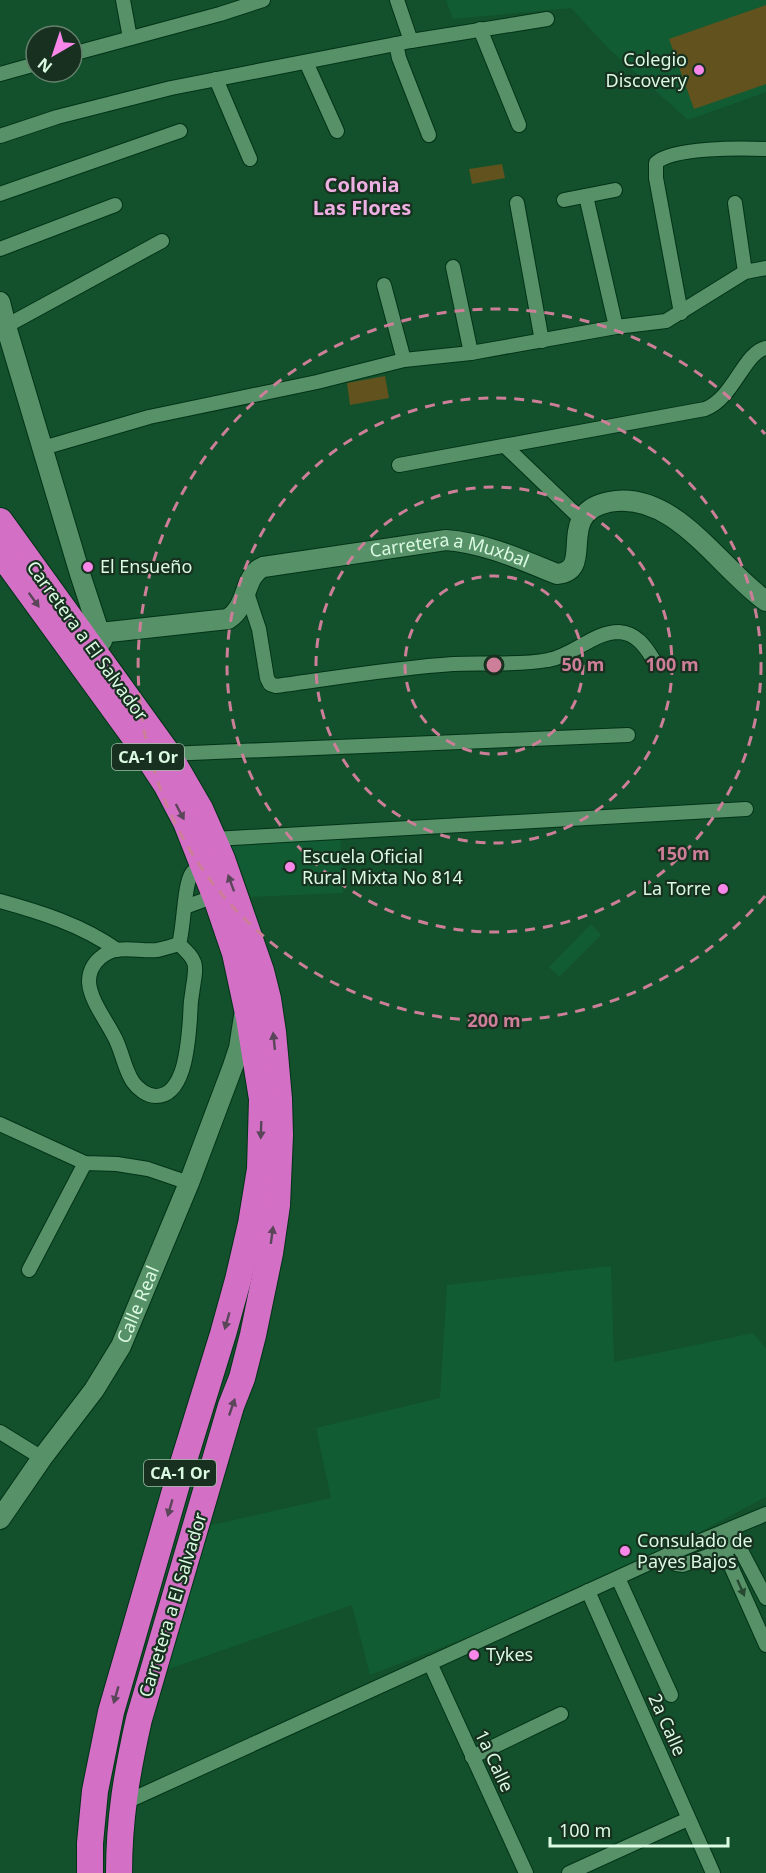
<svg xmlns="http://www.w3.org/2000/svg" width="766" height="1873" viewBox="0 0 766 1873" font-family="'Noto Sans',sans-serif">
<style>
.built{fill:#125c33}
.green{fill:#61521e}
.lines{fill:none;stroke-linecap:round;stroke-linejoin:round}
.street-casing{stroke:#033318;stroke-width:16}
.secondary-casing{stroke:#033318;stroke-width:22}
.highway-casing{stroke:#033318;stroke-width:28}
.street{stroke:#569168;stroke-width:14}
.secondary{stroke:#569168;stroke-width:20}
.highway{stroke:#d46fc6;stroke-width:26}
.oneway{fill:#594659}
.oneway2{fill:#274831}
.ring{fill:none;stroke:#cd7e98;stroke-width:3;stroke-dasharray:10 8}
.poi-dot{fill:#f987e9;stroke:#17301f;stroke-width:2}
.labels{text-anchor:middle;stroke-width:4.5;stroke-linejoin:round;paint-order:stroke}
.shield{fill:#17301f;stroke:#a0bda8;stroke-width:1.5}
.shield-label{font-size:16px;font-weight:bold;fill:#dbfae2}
.poi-label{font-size:18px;fill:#dbfae2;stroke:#17301f;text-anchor:start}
.street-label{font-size:18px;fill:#dbfae2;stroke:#17301f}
.neighbourhood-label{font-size:20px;font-weight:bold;fill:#eeafe3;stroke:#17301f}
.centre{fill:#cd7e98;stroke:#17301f;stroke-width:3}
.ring-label{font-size:18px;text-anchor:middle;font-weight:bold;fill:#cd7e98;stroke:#17301f;stroke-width:4.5;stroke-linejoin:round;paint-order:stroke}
</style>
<rect width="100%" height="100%" fill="#12512b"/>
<g class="built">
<polygon points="446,0 766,0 766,92 688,120 609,49 571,8 453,19"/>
<polygon points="340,833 343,893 251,897 229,841"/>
<polygon points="591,924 601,935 559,977 549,967"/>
<polygon points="611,1266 614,1362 753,1333 766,1349 766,1497 588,1591 370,1675 352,1605 160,1672 203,1527 331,1498 316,1428 440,1398 447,1285"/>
</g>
<g class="green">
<polygon points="766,5 766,84 694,109 669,39"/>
<polygon points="502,164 505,178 472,184 469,169"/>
<polygon points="385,376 389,398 350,405 347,383"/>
</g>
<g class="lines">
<defs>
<g id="street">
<polyline points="123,0 130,38"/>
<polyline points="397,0 411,41"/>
<polyline points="480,29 519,125"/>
<polyline points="396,44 399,58 429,135"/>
<polyline points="72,54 220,14 263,0"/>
<polyline points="306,62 337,131"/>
<polyline points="0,74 36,64"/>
<polyline points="216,79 250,159"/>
<polyline points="0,136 57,117 171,88 411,41 547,19"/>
<polyline points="0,194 180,131"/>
<polyline points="586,196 616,327"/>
<polyline points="564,200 615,190"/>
<polyline points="517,203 542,341"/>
<polyline points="735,203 745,272"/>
<polyline points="0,249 115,205"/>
<polyline points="453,267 471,353"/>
<polyline points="384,285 404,360"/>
<path d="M681,313L656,178V163C672,147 743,148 766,149"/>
<polyline points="6,326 162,241"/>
<polyline points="505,446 581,519"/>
<polyline points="43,448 149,417 317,382 404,360 471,353 616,327 666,321 745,272 766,268"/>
<path d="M399,465L705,409C734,398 744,352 766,348"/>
<path d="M247,593L259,629L267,678L270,684L276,686C335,678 394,668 453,664C484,662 517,666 548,660C573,656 593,632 619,632C636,633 645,646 653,659"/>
<polyline points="168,754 628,735"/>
<polyline points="214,839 746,809"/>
<path d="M0,901C40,912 82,925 117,950"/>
<polyline points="185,907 215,896"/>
<path d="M179,944C197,961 197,963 193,987C191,998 190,1009 190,1019C188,1040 186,1096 156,1096C147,1096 138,1089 133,1082C124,1069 122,1050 114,1036C106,1020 90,1000 89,982C89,973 93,964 100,958C116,943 138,952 157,950C164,949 172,946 179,944C184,927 184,883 192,873C194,870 200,867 204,865"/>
<polyline points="0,1124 85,1163 117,1164 148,1169 189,1183"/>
<polyline points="29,1270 85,1163"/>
<polyline points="0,1432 42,1458"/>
<polyline points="717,1535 766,1645"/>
<polyline points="735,1539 766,1598"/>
<polyline points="667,1555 676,1564 683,1565 738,1545"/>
<polyline points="618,1578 671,1695"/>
<polyline points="588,1591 713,1873"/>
<polyline points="430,1663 526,1873"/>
<polyline points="472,1757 561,1714"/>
<polyline points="124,1803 667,1555 766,1514"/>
<polyline points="569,1873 688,1819"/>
</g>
<g id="secondary">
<polyline points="0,302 6,326 80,574 102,641"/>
<path id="s1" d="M78,627L100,633L228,619C249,606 243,576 263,567L446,540C485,543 522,560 557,574C597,571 553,513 609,502C674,489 720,569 766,601"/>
<path id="s2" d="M0,1519L42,1458L94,1390L121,1346L189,1183L233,1066L239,1048L244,1016"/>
</g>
<g id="highway">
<path d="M0,521L168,754L200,809L222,859L261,971L268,999L273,1032L279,1099L280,1135L277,1205L270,1253L253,1335L242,1378L231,1406L139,1719C127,1772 119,1819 119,1873"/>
<polyline points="0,552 139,743 166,784 186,822 218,903 235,953 249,1018 262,1099 260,1169 251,1224 238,1280 223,1334 181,1470 111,1712 95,1791 90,1843 90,1873"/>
</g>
</defs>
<use href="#street" class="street-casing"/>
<use href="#secondary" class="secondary-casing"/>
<use href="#highway" class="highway-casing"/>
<use href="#street" class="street"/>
<use href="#secondary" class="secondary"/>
<use href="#highway" class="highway"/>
</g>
<defs><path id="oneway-solid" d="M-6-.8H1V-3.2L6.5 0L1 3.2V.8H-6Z" transform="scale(1.5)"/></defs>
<g class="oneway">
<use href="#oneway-solid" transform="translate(34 600) rotate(54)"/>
<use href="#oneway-solid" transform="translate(180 812) rotate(62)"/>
<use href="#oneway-solid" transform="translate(231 883) rotate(-110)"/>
<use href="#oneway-solid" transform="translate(274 1041) rotate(-96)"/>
<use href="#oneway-solid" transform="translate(261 1130) rotate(92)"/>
<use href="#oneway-solid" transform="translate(272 1235) rotate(-82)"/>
<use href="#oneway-solid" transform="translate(227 1321) rotate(106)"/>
<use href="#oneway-solid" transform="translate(232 1407) rotate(-71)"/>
<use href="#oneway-solid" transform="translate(170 1508) rotate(106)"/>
<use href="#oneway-solid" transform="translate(116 1695) rotate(106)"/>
</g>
<use class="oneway2" href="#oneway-solid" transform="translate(741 1588) rotate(66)"/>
<g class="ring">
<circle cx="494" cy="665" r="89"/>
<circle cx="494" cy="665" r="178"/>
<circle cx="494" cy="665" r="267"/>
<path d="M765 896A356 356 0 1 1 765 434"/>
</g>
<g class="poi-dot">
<circle cx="699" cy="70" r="6"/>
<circle cx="88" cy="567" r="6"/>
<circle cx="290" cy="867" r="6"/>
<circle cx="723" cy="889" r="6"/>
<circle cx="625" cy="1551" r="6"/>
<circle cx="474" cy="1655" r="6"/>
</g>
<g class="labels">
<g class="shield">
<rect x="112" y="744" width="72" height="26" rx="4.5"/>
<rect x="144" y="1460" width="72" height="26" rx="4.5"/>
</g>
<g class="shield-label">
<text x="148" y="763">CA-1 Or</text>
<text x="180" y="1479">CA-1 Or</text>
</g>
<g class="poi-label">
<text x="687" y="66" text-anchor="end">Colegio<tspan x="687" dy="21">Discovery</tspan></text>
<text x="100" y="573">El Ensueño</text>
<text x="302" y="863">Escuela Oficial<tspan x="302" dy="21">Rural Mixta No 814</tspan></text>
<text x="711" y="895" text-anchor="end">La Torre</text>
<text x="637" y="1547">Consulado de<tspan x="637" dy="21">Payes Bajos</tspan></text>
<text x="486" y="1661">Tykes</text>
</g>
<g class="street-label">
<text dy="6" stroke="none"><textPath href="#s1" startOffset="405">Carretera a Muxbal</textPath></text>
<text transform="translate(87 641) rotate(54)" y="6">Carretera a El Salvador</text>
<text dy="6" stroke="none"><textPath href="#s2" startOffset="256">Calle Real</textPath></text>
<text transform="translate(173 1605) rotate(-73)" y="6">Carretera a El Salvador</text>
<text transform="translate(667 1725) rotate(66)" y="6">2a Calle</text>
<text transform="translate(494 1761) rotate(65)" y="6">1a Calle</text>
</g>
<g class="neighbourhood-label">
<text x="362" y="192">Colonia<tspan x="362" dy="23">Las Flores</tspan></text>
</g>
</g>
<circle cx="494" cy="665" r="9" class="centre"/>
<g class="ring-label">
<text x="583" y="671">50 m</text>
<text x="672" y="671">100 m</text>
<text x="683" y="860">150 m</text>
<text x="494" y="1027">200 m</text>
</g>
<g transform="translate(54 54) rotate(219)"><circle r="28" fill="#17301f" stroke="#65816d" stroke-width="1.5"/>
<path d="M0-4.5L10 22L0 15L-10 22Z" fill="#f987e9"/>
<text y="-9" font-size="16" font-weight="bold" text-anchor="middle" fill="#dbfae2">N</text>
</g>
<path d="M550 1837v9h178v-9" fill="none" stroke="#dbfae2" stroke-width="3"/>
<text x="559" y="1837" font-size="18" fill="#dbfae2" stroke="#17301f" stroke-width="4.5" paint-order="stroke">100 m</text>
</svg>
